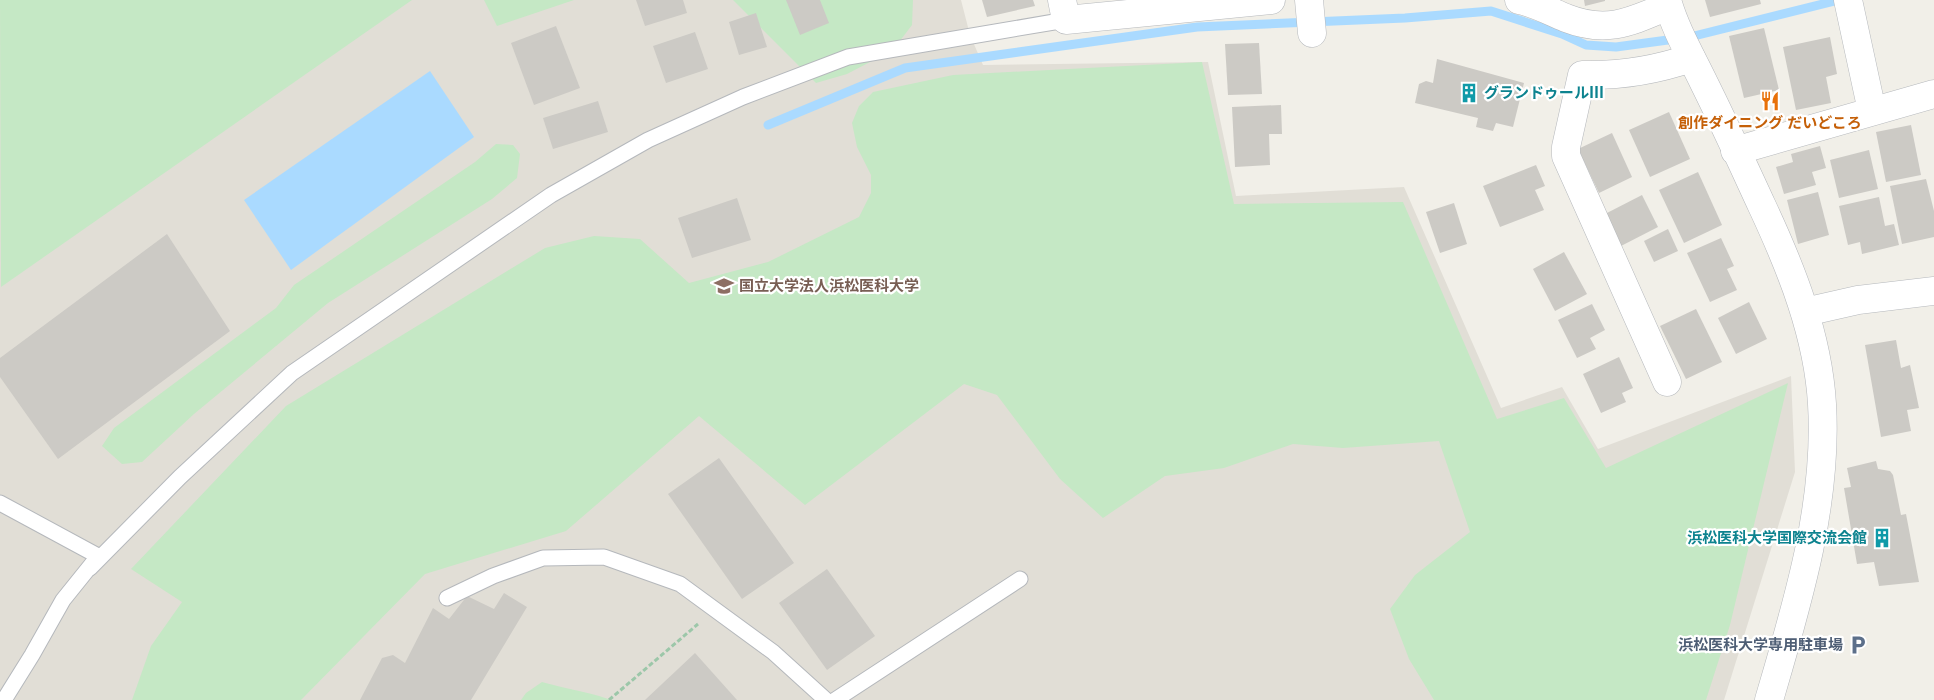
<svg xmlns="http://www.w3.org/2000/svg" width="1934" height="700" viewBox="0 0 1934 700" font-family="'Open Sans','Noto Sans JP',sans-serif">
<style>
.education{fill:#e1ded6}
.green{fill:#c5e8c5}
.water{fill:#aadaff}
.lines{fill:none;stroke-linecap:round;stroke-linejoin:round}
.stream{stroke:#aadaff;stroke-width:9}
.building{fill:#cccac5}
.service-casing{stroke:#b5b8bc;stroke-width:17}
.minor-casing{stroke:#b5b8bc;stroke-width:29}
.tertiary-casing{stroke:#b5b8bc;stroke-width:29}
.path{stroke:#9cc7a9;stroke-width:3;stroke-dasharray:5 2.5;stroke-linecap:butt}
.service{stroke:#fff;stroke-width:15}
.minor{stroke:#fff;stroke-width:28}
.tertiary{stroke:#fff;stroke-width:28}
.labels{text-anchor:middle;stroke-width:4.5;stroke-linejoin:round;paint-order:stroke}
.culture-label{font-size:15px;font-weight:bold;fill:#0d838f;stroke:#fff;text-anchor:start}
.food-label{font-size:15px;font-weight:bold;fill:#c56008;stroke:#fff}
.education-label{font-size:15px;font-weight:bold;fill:#785e54;stroke:#fff;text-anchor:start}
.service-label{font-size:15px;font-weight:bold;fill:#4e5e75;stroke:#fff;text-anchor:end}
</style>
<rect width="100%" height="100%" fill="#f1efe8"/>
<polygon class="education" points="0,0 961,0 970,35 983,65 1208,62 1236,196 1404,187 1501,408 1562,387 1598,449 1791,376 1795,472 1724,700 0,700"/>
<g class="green">
<polygon points="0,0 412,0 1,287"/>
<polygon points="484,0 574,0 497,26"/>
<polygon points="733,0 913,0 912,25 893,50 847,74 816,83"/>
<polygon points="1202,62 1234,204 1403,202 1497,419 1564,398 1606,468 1788,383 1730,625 1706,700 1434,700 1409,659 1390,609 1415,575 1470,532 1439,441 1343,448 1293,444 1224,468 1165,476 1103,518 1060,479 997,395 964,384 805,505 699,416 566,531 425,574 301,700 132,700 151,646 182,602 131,569 286,406 545,248 594,236 640,239 689,283 768,262 859,217 871,193 871,175 857,147 852,123 859,106 873,92 953,75"/>
<polygon points="496,144 513,145 520,154 517,178 492,199 328,303 194,414 142,462 122,464 102,446 114,428 276,308 294,285 475,162"/>
<path d="M542,682C555,686 605,696 610,700H521L526,693Z"/>
</g>
<polygon class="water" points="430,71 474,137 291,270 244,200"/>
<g class="lines">
<polyline class="stream" points="768,125 905,68 1197,27 1405,18 1491,11 1562,34 1586,45 1616,47 1690,37 1839,0"/>
</g>
<g class="building">
<polygon points="636,0 683,0 687,13 645,26"/>
<polygon points="786,0 820,0 829,23 800,35"/>
<polygon points="982,0 1033,0 1035,6 987,17"/>
<polygon points="1584,0 1605,0 1605,1 1585,6"/>
<polygon points="1705,0 1760,0 1761,4 1710,17"/>
<polygon points="756,13 767,47 739,55 729,22"/>
<polygon points="556,26 580,88 534,105 511,43"/>
<polygon points="1764,28 1779,90 1744,98 1729,36"/>
<polygon points="695,32 708,69 666,83 653,46"/>
<polygon points="1830,37 1837,74 1826,77 1831,103 1796,110 1783,47"/>
<polygon points="1259,43 1262,94 1228,95 1225,44"/>
<polygon points="1437,59 1524,83 1513,127 1496,123 1493,131 1476,127 1478,118 1415,103 1419,84 1426,81 1433,83"/>
<polygon points="598,101 608,132 553,149 543,118"/>
<polygon points="1281,105 1282,134 1269,134 1270,165 1235,167 1232,107"/>
<polygon points="1669,112 1690,159 1650,177 1629,130"/>
<polygon points="1911,125 1921,175 1886,182 1876,132"/>
<polygon points="1612,133 1632,177 1599,193 1578,149"/>
<polygon points="1820,146 1826,168 1812,172 1816,185 1784,194 1776,167 1793,162 1791,154"/>
<polygon points="1869,150 1878,189 1839,198 1830,160"/>
<polygon points="1536,165 1545,186 1535,190 1544,210 1500,227 1483,186"/>
<polygon points="1698,172 1722,225 1684,243 1659,190"/>
<polygon points="1926,179 1934,211 1934,237 1902,244 1890,186"/>
<polygon points="1818,192 1829,235 1798,244 1787,200"/>
<polygon points="1642,195 1658,227 1621,246 1605,214"/>
<polygon points="1879,197 1885,226 1894,224 1899,245 1862,254 1860,242 1848,245 1839,206"/>
<polygon points="737,198 751,240 692,258 678,218"/>
<polygon points="1454,203 1467,244 1440,253 1426,212"/>
<polygon points="1668,229 1678,251 1654,262 1644,241"/>
<polygon points="167,234 230,331 58,459 0,377 0,358"/>
<polygon points="1721,238 1734,266 1727,269 1737,290 1710,302 1687,253"/>
<polygon points="1564,252 1587,294 1555,311 1533,269"/>
<polygon points="1749,302 1767,339 1736,354 1718,318"/>
<polygon points="1592,304 1605,330 1590,338 1596,349 1577,358 1558,320"/>
<polygon points="1696,309 1722,362 1686,379 1660,326"/>
<polygon points="1896,340 1901,368 1910,365 1919,408 1907,410 1911,431 1881,437 1865,345"/>
<polygon points="1619,357 1633,388 1622,393 1626,402 1601,413 1583,374"/>
<polygon points="719,458 794,563 742,599 668,494"/>
<polygon points="1876,461 1878,469 1890,471 1893,475 1901,515 1906,514 1919,582 1879,586 1874,562 1857,564 1844,488 1851,487 1847,468"/>
<polygon points="827,569 875,636 827,670 779,603"/>
<polygon points="504,593 527,607 471,700 360,700 382,658 393,655 405,663 433,608 449,619 467,596 494,609"/>
<polygon points="695,653 737,700 645,700"/>
</g>
<g class="lines">
<defs>
<g id="service">
<polyline points="0,503 98,556"/>
<polyline points="98,556 90,568 180,477 292,373 551,195 648,140 743,97 848,57 1066,20"/>
<polyline points="447,598 493,576 543,558 604,557 680,584 773,652 826,700"/>
<polyline points="4,700 32,655 63,600 96,559"/>
<polyline points="835,700 1020,579"/>
</g>
<g id="minor">
<polyline points="1062,0 1066,20 1271,0"/>
<polyline points="1309,0 1312,33"/>
<path d="M1519,0C1535,3 1551,12 1566,18C1607,34 1630,22 1668,6"/>
<polyline points="1848,0 1872,111"/>
<polyline points="1735,151 1934,94"/>
<path d="M1667,382L1566,156V147L1582,75C1619,76 1656,70 1691,58"/>
</g>
<g id="tertiary">
<path d="M1667,0C1675,29 1691,56 1704,83C1724,123 1743,165 1762,206C1791,268 1818,335 1822,404C1828,504 1797,605 1769,700"/>
<polyline points="1805,312 1858,300 1934,291"/>
</g>
</defs>
<use href="#service" class="service-casing"/>
<use href="#minor" class="minor-casing"/>
<use href="#tertiary" class="tertiary-casing"/>
<polyline class="path" points="609,700 698,624"/>
<use href="#service" class="service"/>
<use href="#minor" class="minor"/>
<use href="#tertiary" class="tertiary"/>
</g>
<defs>
<symbol id="building-bare" viewBox="-9 -9 18 18"><path d="M-4-6H4V6H1V3H-1V6H-4ZM-2.5-4.3h1.7v1.8h-1.7ZM.8-4.3h1.7v1.8H.8ZM-2.5-1h1.7V.8h-1.7ZM.8-1h1.7V.8H.8Z" fill="#0f9aa8" stroke="#fff" stroke-width="2.5" paint-order="stroke"/></symbol>
<symbol id="restaurant-bare" viewBox="-9 -9 18 18"><path d="M-5-6h1v4h1v-4h1v4h1v-4h1v5L-1.5 .5V6h-2V.5L-5-1ZM5-6V6H3V1.5H1.5Q1.5-4 5-6Z" fill="#e8710a" stroke="#fff" stroke-width="2.5" paint-order="stroke"/></symbol>
<symbol id="university-bare" viewBox="-9 -9 18 18"><path d="M0-5L7-2L0 1L-7-2ZM-4 1L0 2.5L4 1V4Q0 6-4 4Z" fill="#8d6e63" stroke="#fff" stroke-width="2.5" paint-order="stroke"/></symbol>
<symbol id="parking-bare" viewBox="-9 -9 18 18"><path d="M-3.5-5.5H1a3.5 3.5 0 0 1 0 7H-1V5.5H-3.5ZM-1-3.4V-.6H.8a1.4 1.4 0 0 0 0-2.8Z" fill="#5c6f8a" stroke="#fff" stroke-width="2.5" paint-order="stroke"/></symbol>
</defs>
<g fill-rule="evenodd">
<use href="#building-bare" x="1455" y="79" width="28" height="28"/>
<use href="#restaurant-bare" x="1756" y="87" width="28" height="28"/>
<use href="#university-bare" x="710" y="272" width="28" height="28"/>
<use href="#building-bare" x="1868" y="524" width="28" height="28"/>
<use href="#parking-bare" x="1844" y="631" width="28" height="28"/>
</g>
<g class="labels">
<g class="culture-label">
<text x="1484" y="98">グランドゥールⅢ</text>
<text x="1867" y="543" text-anchor="end">浜松医科大学国際交流会館</text>
</g>
<g class="food-label">
<text x="1770" y="128">創作ダイニング だいどころ</text>
</g>
<g class="education-label">
<text x="739" y="291">国立大学法人浜松医科大学</text>
</g>
<g class="service-label">
<text x="1843" y="650">浜松医科大学専用駐車場</text>
</g>
</g>
</svg>
